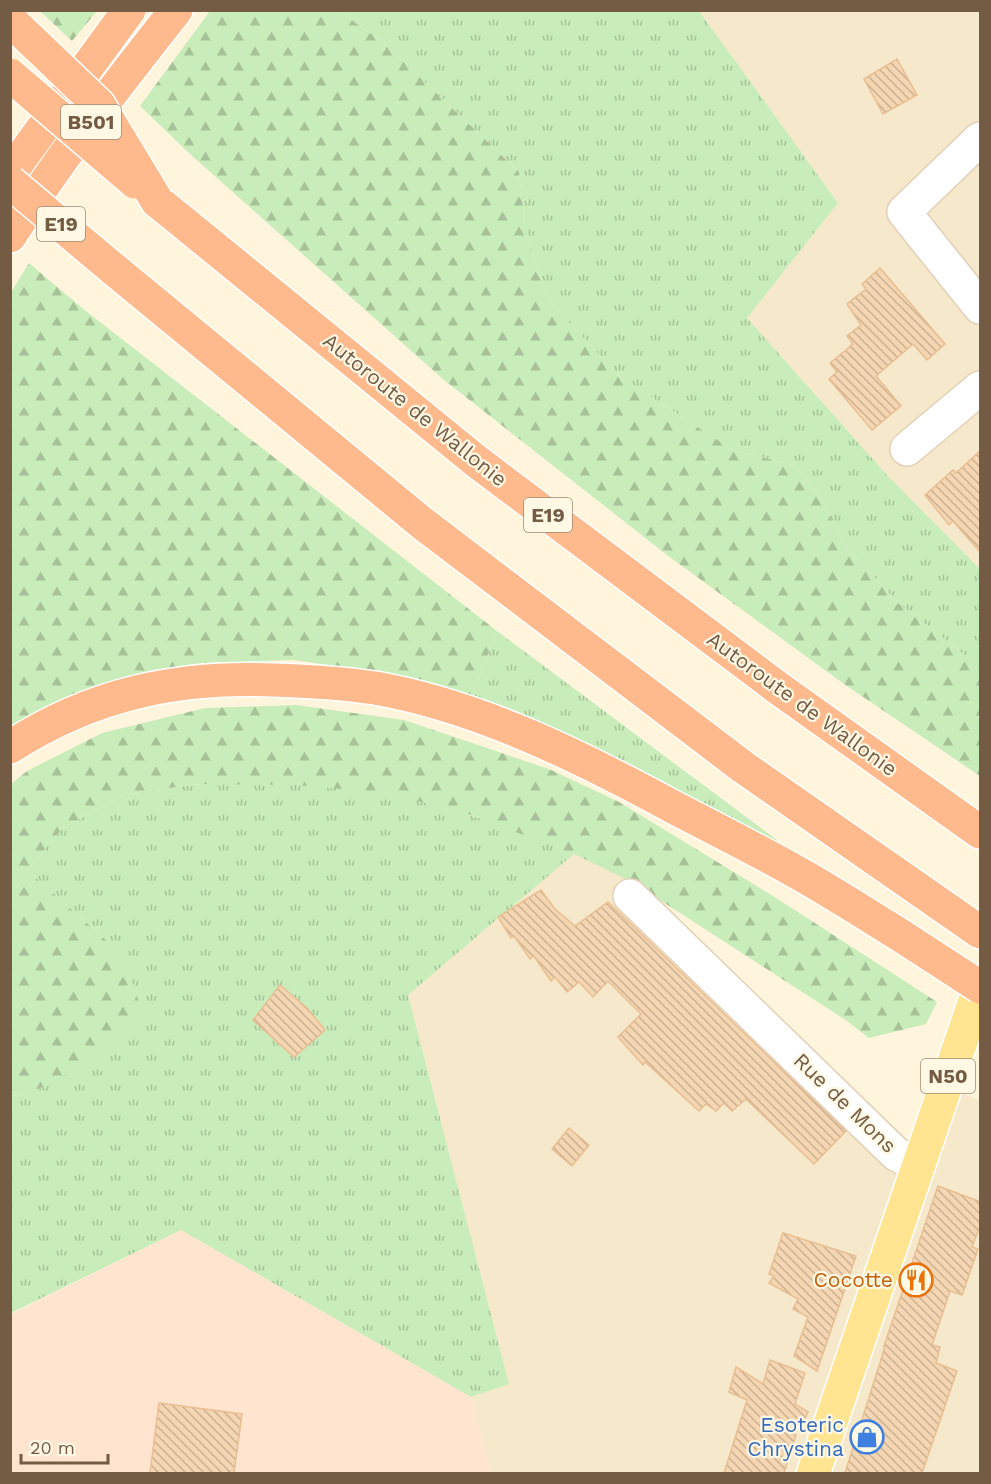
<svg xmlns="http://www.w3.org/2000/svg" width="991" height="1484" viewBox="0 0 991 1484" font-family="'Work Sans',sans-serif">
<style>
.residential{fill:#f6e8ca}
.commercial{fill:#ffe4cf}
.grass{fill:url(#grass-tufts)}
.forest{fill:url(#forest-firs)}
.building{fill:url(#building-back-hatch);stroke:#e9be91;stroke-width:1.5}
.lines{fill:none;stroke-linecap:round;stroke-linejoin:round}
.minor-casing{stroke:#e2d1b8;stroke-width:36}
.major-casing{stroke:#fff;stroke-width:36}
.highway-casing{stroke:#fff;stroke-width:36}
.minor{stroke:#fff;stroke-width:33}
.major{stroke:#ffe592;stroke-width:33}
.highway{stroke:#feba8d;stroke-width:33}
.highway-bridge-casing{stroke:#fff;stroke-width:36;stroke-linecap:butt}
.highway-bridge{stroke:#feba8d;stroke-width:33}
.labels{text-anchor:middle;stroke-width:4.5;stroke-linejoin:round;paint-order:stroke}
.shield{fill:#fff8e4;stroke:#9e8a74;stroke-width:1.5}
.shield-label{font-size:20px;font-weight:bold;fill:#745b44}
.street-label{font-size:21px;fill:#745b44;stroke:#fff8e4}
.food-label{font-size:21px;fill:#c56008;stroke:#fff8e4;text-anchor:end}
.shop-label{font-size:21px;fill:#366cbe;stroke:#fff8e4;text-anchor:end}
</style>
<defs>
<pattern id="grass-tufts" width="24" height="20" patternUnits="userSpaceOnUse" patternTransform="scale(1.5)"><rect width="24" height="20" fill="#c8ecba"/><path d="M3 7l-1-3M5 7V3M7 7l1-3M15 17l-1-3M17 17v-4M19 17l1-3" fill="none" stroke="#a7c299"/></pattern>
<pattern id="forest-firs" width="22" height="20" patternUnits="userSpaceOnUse" patternTransform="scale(1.5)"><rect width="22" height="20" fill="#c8ecba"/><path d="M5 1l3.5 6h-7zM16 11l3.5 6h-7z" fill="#a7c299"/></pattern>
<pattern id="building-back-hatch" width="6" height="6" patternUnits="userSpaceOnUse" patternTransform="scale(1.5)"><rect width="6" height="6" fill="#f5d6b2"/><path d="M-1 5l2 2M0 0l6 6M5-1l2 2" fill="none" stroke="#cbb192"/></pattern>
</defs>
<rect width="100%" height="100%" fill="#fef5dc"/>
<g class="residential">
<polygon points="699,11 980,11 980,569 887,475 747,318 838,203"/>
<polygon points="574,854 632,882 917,1166 945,1085 980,1101 980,1473 490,1473 471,1397 509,1384 408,995"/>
</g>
<polygon class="commercial" points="181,1230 471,1397 490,1473 11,1474 11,1314"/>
<g class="grass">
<polygon points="339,11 699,11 838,203 747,318 887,475 980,569 980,667 898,603 845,546 821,498 793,465 733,450 620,377 549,301 526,233 519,172 384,43"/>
<polygon points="497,631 777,840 771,848 471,698"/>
<path d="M199,784C261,784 325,783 387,793C452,805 513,830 574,854L408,995L509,1384L471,1397L181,1230L11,1313V1096L44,1087L106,940L27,870L63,828L126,794Z"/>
</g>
<g class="forest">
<polygon points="40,11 97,11 72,41"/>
<polygon points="210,11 339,11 384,43 519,172 526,233 549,301 620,377 733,450 793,465 821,498 845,546 898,603 980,667 980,776 844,684 667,555 444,380 190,154 140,106"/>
<polygon points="29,263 82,308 497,631 471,698 372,671 293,660 202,663 110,684 11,732 10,294"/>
<polygon points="296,705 404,720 549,769 619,802 773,896 937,1002 926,1024 869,1038 847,1021 632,882 574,854 471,815 387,793 296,785 199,784 126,794 63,828 27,870 106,940 135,986 141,1014 98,1056 44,1087 11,1096 11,784 27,771 102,733 205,708"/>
</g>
<g class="building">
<polygon points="897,59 917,95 883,114 864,79"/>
<polygon points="880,268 945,344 927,360 913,344 876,376 901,406 872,430 829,379 837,372 830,363 853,344 847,336 861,325 847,304 866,289 862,284"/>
<polygon points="981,450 981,553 953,521 949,525 925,495 953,470 956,473"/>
<polygon points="541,890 555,909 575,926 608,902 846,1131 814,1164 746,1099 732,1111 724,1103 716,1111 706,1104 699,1111 645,1062 643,1065 618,1037 641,1014 608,981 593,997 579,982 567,992 555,977 551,981 534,956 530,959 514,936 511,938 498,917"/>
<polygon points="280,985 307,1008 325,1030 294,1057 253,1020"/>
<polygon points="569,1128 589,1145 572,1166 552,1149"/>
<polygon points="938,1186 981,1202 981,1223 972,1247 978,1249 962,1295 950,1291 932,1345 940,1347 936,1363 957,1371 922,1473 845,1473 879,1366 885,1346 884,1346"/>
<polygon points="783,1233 856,1256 817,1371 794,1356 808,1317 793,1309 798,1299 769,1283 774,1276 769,1274"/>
<polygon points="770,1360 805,1373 795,1404 808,1412 802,1425 790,1420 787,1431 796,1435 784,1473 724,1473 747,1400 729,1392 736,1367 763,1384"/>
<polygon points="159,1403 242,1414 234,1473 150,1473"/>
</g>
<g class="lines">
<defs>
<g id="minor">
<polyline points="980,139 904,212 980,307"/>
<polyline points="907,449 980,388"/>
<polyline points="630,896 896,1154 918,1166"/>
</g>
<polyline id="major" points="813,1474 980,986"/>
<g id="highway">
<polyline points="10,173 129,10"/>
<polyline points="157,201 476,461 778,688 980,832"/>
<path d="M10,236C60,157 118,84 176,10"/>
<polyline points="111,267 422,523 743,767 980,932"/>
<path d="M10,747C92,694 177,676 273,680C307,681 341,683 375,688C479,706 583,758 675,808C714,828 753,848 791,869C829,890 866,914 903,937"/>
</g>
</defs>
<use href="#minor" class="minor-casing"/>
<use href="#major" class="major-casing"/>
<use href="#highway" class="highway-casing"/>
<use href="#minor" class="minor"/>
<use href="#major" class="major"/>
<use href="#highway" class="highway"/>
<defs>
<g id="highway-bridge">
<polyline points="10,20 99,105 157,201"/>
<polyline points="10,75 135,182"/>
<polyline points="10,182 111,267"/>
<polyline points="903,937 980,987"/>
</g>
</defs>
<use href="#highway-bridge" class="highway-bridge-casing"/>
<use href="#highway-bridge" class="highway-bridge"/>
</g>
<defs>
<symbol id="restaurant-ring" viewBox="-11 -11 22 22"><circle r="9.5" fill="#fff8e4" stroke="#e8710a" stroke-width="1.5"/><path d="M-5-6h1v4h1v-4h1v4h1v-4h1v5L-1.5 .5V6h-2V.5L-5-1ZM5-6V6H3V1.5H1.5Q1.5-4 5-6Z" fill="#e8710a"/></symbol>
<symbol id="shop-ring" viewBox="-11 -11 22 22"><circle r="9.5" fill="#fff8e4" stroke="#3f7fe0" stroke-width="1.5"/><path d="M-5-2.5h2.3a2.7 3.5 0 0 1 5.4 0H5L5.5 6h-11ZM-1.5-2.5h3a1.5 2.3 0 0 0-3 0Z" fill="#3f7fe0"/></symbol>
</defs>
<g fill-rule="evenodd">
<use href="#restaurant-ring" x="897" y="1261" width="38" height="38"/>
<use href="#shop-ring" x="848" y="1418" width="38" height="38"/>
</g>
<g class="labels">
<g class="shield">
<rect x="61" y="105" width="60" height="34" rx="4.5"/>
<rect x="37" y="207" width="48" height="34" rx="4.5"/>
<rect x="524" y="498" width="48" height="34" rx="4.5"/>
<rect x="921" y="1059" width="54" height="34" rx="4.5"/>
</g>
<g class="shield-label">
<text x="91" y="129">B501</text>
<text x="61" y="231">E19</text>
<text x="548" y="522">E19</text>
<text x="948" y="1083">N50</text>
</g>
<g class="street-label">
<text transform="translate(415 410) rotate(39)" y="7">Autoroute de Wallonie</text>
<text transform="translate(802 704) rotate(36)" y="7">Autoroute de Wallonie</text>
<text transform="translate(845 1103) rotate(44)" y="7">Rue de Mons</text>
</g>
<g class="food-label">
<text x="893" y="1287">Cocotte</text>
</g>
<g class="shop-label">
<text x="844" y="1432">Esoteric<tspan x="844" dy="24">Chrystina</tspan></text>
</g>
</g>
<rect width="991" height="1484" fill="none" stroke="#745b44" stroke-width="24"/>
<path d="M21 1454v9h87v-9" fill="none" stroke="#745b44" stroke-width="3"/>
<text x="30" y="1454" font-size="18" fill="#745b44" stroke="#fff8e4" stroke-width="4.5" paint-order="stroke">20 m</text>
</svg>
